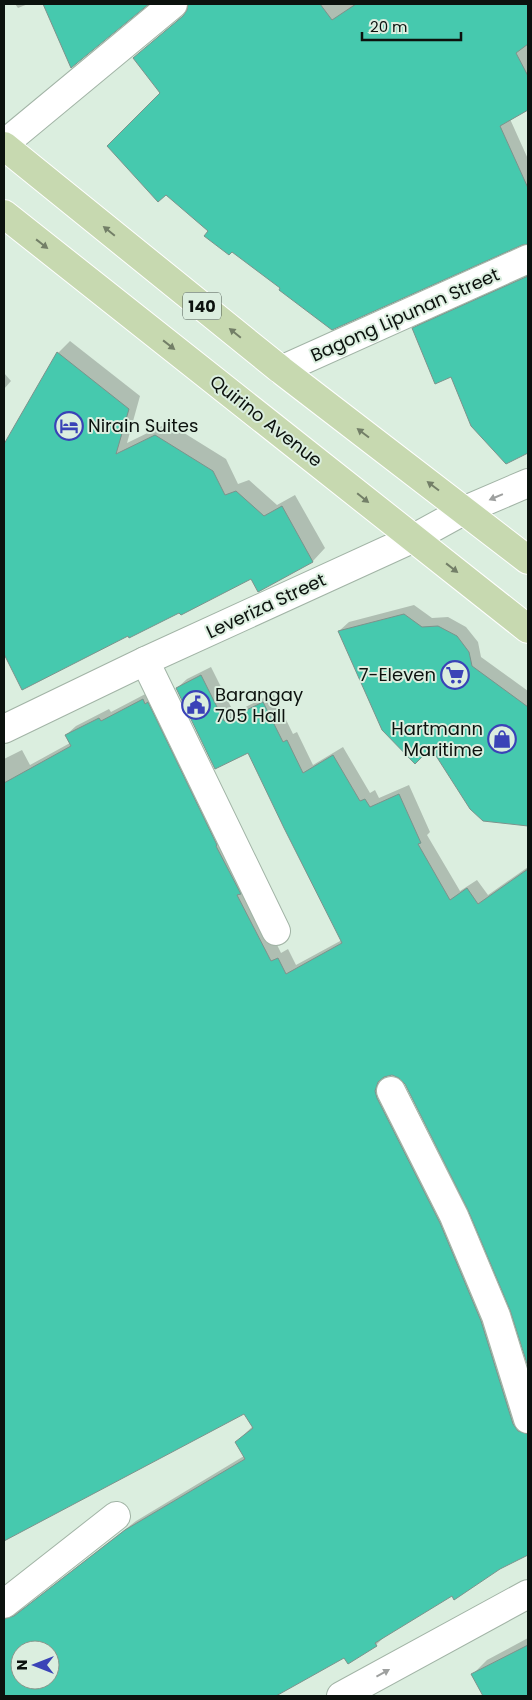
<svg xmlns="http://www.w3.org/2000/svg" width="532" height="1700" viewBox="0 0 532 1700" font-family="Poppins,sans-serif">
<style>
.shadow{fill:#0003;fill-rule:evenodd}
.building{fill:#46c9ae;stroke:#7c938c;fill-rule:evenodd}
.lines{fill:none;stroke-linecap:round;stroke-linejoin:round}
.pedestrian-casing{stroke:#a2b4a6;stroke-width:30}
.minor-casing{stroke:#a2b4a6;stroke-width:30}
.tertiary-casing{stroke:#a2b4a6;stroke-width:30}
.primary-casing{stroke:#fff;stroke-width:30}
.pedestrian{stroke:#fff;stroke-width:28}
.minor{stroke:#fff;stroke-width:28}
.tertiary{stroke:#fff;stroke-width:28}
.primary{stroke:#c7d9b0;stroke-width:28}
.oneway{fill:#737f67}
.oneway2{fill:#9ea09f}
.labels{text-anchor:middle;stroke-width:4;stroke-linejoin:round;paint-order:stroke}
.shield{fill:#dbeedf;stroke:#4a544d;stroke-width:1}
.shield-label{font-size:16px;font-weight:bold;fill:#0c120e}
.street-label{font-size:18px;fill:#0c120e;stroke:#dbeedf}
.poi-label{font-size:18px;fill:#0c120e;stroke:#dbeedf;text-anchor:start}
</style>
<rect width="100%" height="100%" fill="#dbeedf"/>
<g class="shadow">
<polygon points="15,4 28,4 18,8"/>
<polygon points="45,4 147,4 72,66"/>
<polygon points="189,4 528,4 528,109 510,119 528,159 528,243 282,288 210,231 161,93 134,58 187,12"/>
<polygon points="528,272 528,452 506,463 451,375 414,329 423,319"/>
<polygon points="70,341 140,396 127,443 168,423 226,459 238,484 249,480 277,505 295,495 325,548 313,561 259,590 251,578 129,635 23,689 4,651 4,447 58,353"/>
<polygon points="4,373 11,381 4,389"/>
<polygon points="414,605 432,618 448,617 466,627 478,642 481,657 528,691 528,824 483,820 431,746 339,631 349,622"/>
<path d="M211,667L234,713L273,693L293,734L297,732L313,765L343,747L370,793L375,790L379,798L409,785L430,832L427,835L460,891L477,880L488,895L528,867V1363L512,1310L469,1208L406,1083L400,1077L392,1074L386,1075L384,1080L528,1422V1555L499,1568L452,1595L386,1635L376,1645L348,1663L344,1656L274,1696H4V1616L25,1607L136,1521L244,1456L236,1442L253,1426L244,1412L4,1539V759L22,750L30,765L70,743L66,735L76,726L109,709L111,712L153,690L281,953L288,949L296,965L342,940L248,751L177,688L187,679ZM20,1650H50V1680H20Z"/>
<polygon points="528,1638 528,1696 484,1696 473,1674 487,1660"/>
</g>
<g class="building">
<polygon points="43,4 149,4 71,68"/>
<polygon points="188,4 320,4 332,20 356,4 528,4 528,44 516,53 528,76 528,110 500,126 528,188 528,244 522,245 332,330 279,290 280,288 232,252 229,255 204,236 208,231 166,195 158,202 107,146 160,93 133,58 183,16 187,10"/>
<polygon points="528,276 528,453 506,464 471,426 451,377 435,384 412,328"/>
<polygon points="57,352 129,409 116,454 155,435 213,471 225,495 236,491 264,516 282,506 313,562 258,592 251,579 181,615 179,613 129,638 128,636 22,690 4,654 4,444"/>
<polygon points="404,614 422,627 438,626 457,636 469,652 472,666 528,707 528,826 483,821 470,809 431,748 415,764 382,730 338,631"/>
<path d="M201,675L224,721L263,702L283,742L287,740L303,773L333,755L360,801L365,799L370,807L399,794L421,843L418,844L450,900L467,888L478,904L528,869V1367L510,1310L468,1210L405,1084L399,1078L392,1075L384,1077L378,1082L375,1091L377,1098L440,1223L481,1321L513,1424L518,1431L528,1434V1555L500,1569L454,1600L452,1596L375,1643L377,1646L348,1664L344,1658L276,1696H4V1619L14,1616L125,1530L245,1459L235,1442L253,1428L244,1414L4,1541V783L71,746L65,735L99,718L101,721L143,699L145,704L148,702L217,845L216,846L241,894L237,895L271,961L278,958L286,974L342,943L284,828L248,753L215,769L176,688ZM20,1650H50V1680H20Z"/>
<polygon points="528,1645 528,1696 483,1696 471,1674"/>
</g>
<g class="lines">
<defs>
<g id="pedestrian">
<polyline points="145,661 276,931"/>
<polyline points="391,1091 454,1216 496,1316 528,1419"/>
<polyline points="4,1604 116,1516"/>
</g>
<g id="minor">
<polyline points="4,144 173,4"/>
<polyline points="281,370 528,259"/>
<polyline points="4,729 145,661 414,538 465,510 528,483"/>
</g>
<polyline id="tertiary" points="341,1696 528,1594"/>
<g id="primary">
<polyline points="4,146 281,370 528,560"/>
<polyline points="4,214 528,629"/>
</g>
</defs>
<use href="#pedestrian" class="pedestrian-casing"/>
<use href="#minor" class="minor-casing"/>
<use href="#tertiary" class="tertiary-casing"/>
<use href="#primary" class="primary-casing"/>
<use href="#pedestrian" class="pedestrian"/>
<use href="#minor" class="minor"/>
<use href="#tertiary" class="tertiary"/>
<use href="#primary" class="primary"/>
</g>
<defs><path id="oneway-solid" d="M-6-.8H1V-3.2L6.5 0L1 3.2V.8H-6Z" transform="scale(1.25)"/></defs>
<g class="oneway">
<use href="#oneway-solid" transform="translate(109 231) rotate(-141)"/>
<use href="#oneway-solid" transform="translate(42 244) rotate(38)"/>
<use href="#oneway-solid" transform="translate(235 333) rotate(-141)"/>
<use href="#oneway-solid" transform="translate(169 345) rotate(38)"/>
<use href="#oneway-solid" transform="translate(363 433) rotate(-143)"/>
<use href="#oneway-solid" transform="translate(433 486) rotate(-143)"/>
<use href="#oneway-solid" transform="translate(363 498) rotate(39)"/>
<use href="#oneway-solid" transform="translate(452 568) rotate(38)"/>
</g>
<g class="oneway2">
<use href="#oneway-solid" transform="translate(496 497) rotate(157)"/>
<use href="#oneway-solid" transform="translate(383 1673) rotate(-29)"/>
</g>
<defs>
<symbol id="hotel-ring" viewBox="-11 -11 22 22"><circle r="9.5" fill="#dbeedf" stroke="#3a43b7" stroke-width="1.5"/><path d="M-6-4.5h1.5V1H6V5H4.5V3h-9V5H-6ZM-4 0a1.8 1.8 0 1 1 3.6 0ZM.5 0V-2.5h3Q6-2.5 6 0Z" fill="#3a43b7"/></symbol>
<symbol id="supermarket-ring" viewBox="-11 -11 22 22"><circle r="9.5" fill="#dbeedf" stroke="#3a43b7" stroke-width="1.5"/><path d="M-6-5.5h2.5l.6 2H6L4.5 2H-2.5L-4.4-4H-6ZM-1.5 3.2a1.3 1.3 0 1 0 .1 0ZM3 3.2a1.3 1.3 0 1 0 .1 0Z" fill="#3a43b7"/></symbol>
<symbol id="civic-ring" viewBox="-11 -11 22 22"><circle r="9.5" fill="#dbeedf" stroke="#3a43b7" stroke-width="1.5"/><path d="M-.6-6.5H3V-4.5H.6V-3L4-1V1h2V6H-6V1h2V-1L-.6-3ZM-1.2 2.5V6h2.4V2.5Z" fill="#3a43b7"/></symbol>
<symbol id="shop-ring" viewBox="-11 -11 22 22"><circle r="9.5" fill="#dbeedf" stroke="#3a43b7" stroke-width="1.5"/><path d="M-5-2.5h2.3a2.7 3.5 0 0 1 5.4 0H5L5.5 6h-11ZM-1.5-2.5h3a1.5 2.3 0 0 0-3 0Z" fill="#3a43b7"/></symbol>
</defs>
<g fill-rule="evenodd">
<use href="#hotel-ring" x="53" y="410" width="32" height="32"/>
<use href="#supermarket-ring" x="439" y="659" width="32" height="32"/>
<use href="#civic-ring" x="180" y="689" width="32" height="32"/>
<use href="#shop-ring" x="486" y="723" width="32" height="32"/>
</g>
<g class="labels">
<rect class="shield" x="183" y="292.5" width="38" height="27" rx="4"/>
<g class="shield-label">
<text x="202" y="312">140</text>
</g>
<g class="street-label">
<text transform="translate(405 315) rotate(-24)" y="6">Bagong Lipunan Street</text>
<text transform="translate(266 421) rotate(38)" y="6">Quirino Avenue</text>
<text transform="translate(266 606) rotate(-25)" y="6">Leveriza Street</text>
</g>
<g class="poi-label">
<text x="88" y="432">Nirain Suites</text>
<text x="436" y="681" text-anchor="end">7-Eleven</text>
<text x="215" y="701">Barangay<tspan x="215" dy="21">705 Hall</tspan></text>
<text x="483" y="735" text-anchor="end">Hartmann<tspan x="483" dy="21">Maritime</tspan></text>
</g>
</g>
<rect width="532" height="1700" fill="none" stroke="#0c120e" stroke-width="10"/>
<g transform="translate(35 1665) rotate(270)"><circle r="24" fill="#dbeedf" stroke="#88968b"/>
<path d="M0-4L9 19L0 12L-9 19Z" fill="#3a43b7"/>
<text y="-8" font-size="14" font-weight="bold" text-anchor="middle" fill="#0c120e">N</text>
</g>
<path d="M362 32v8h99v-8" fill="none" stroke="#0c120e" stroke-width="2.5"/>
<text x="370" y="32" font-size="15" fill="#0c120e" stroke="#dbeedf" stroke-width="4" paint-order="stroke">20 m</text>
</svg>
